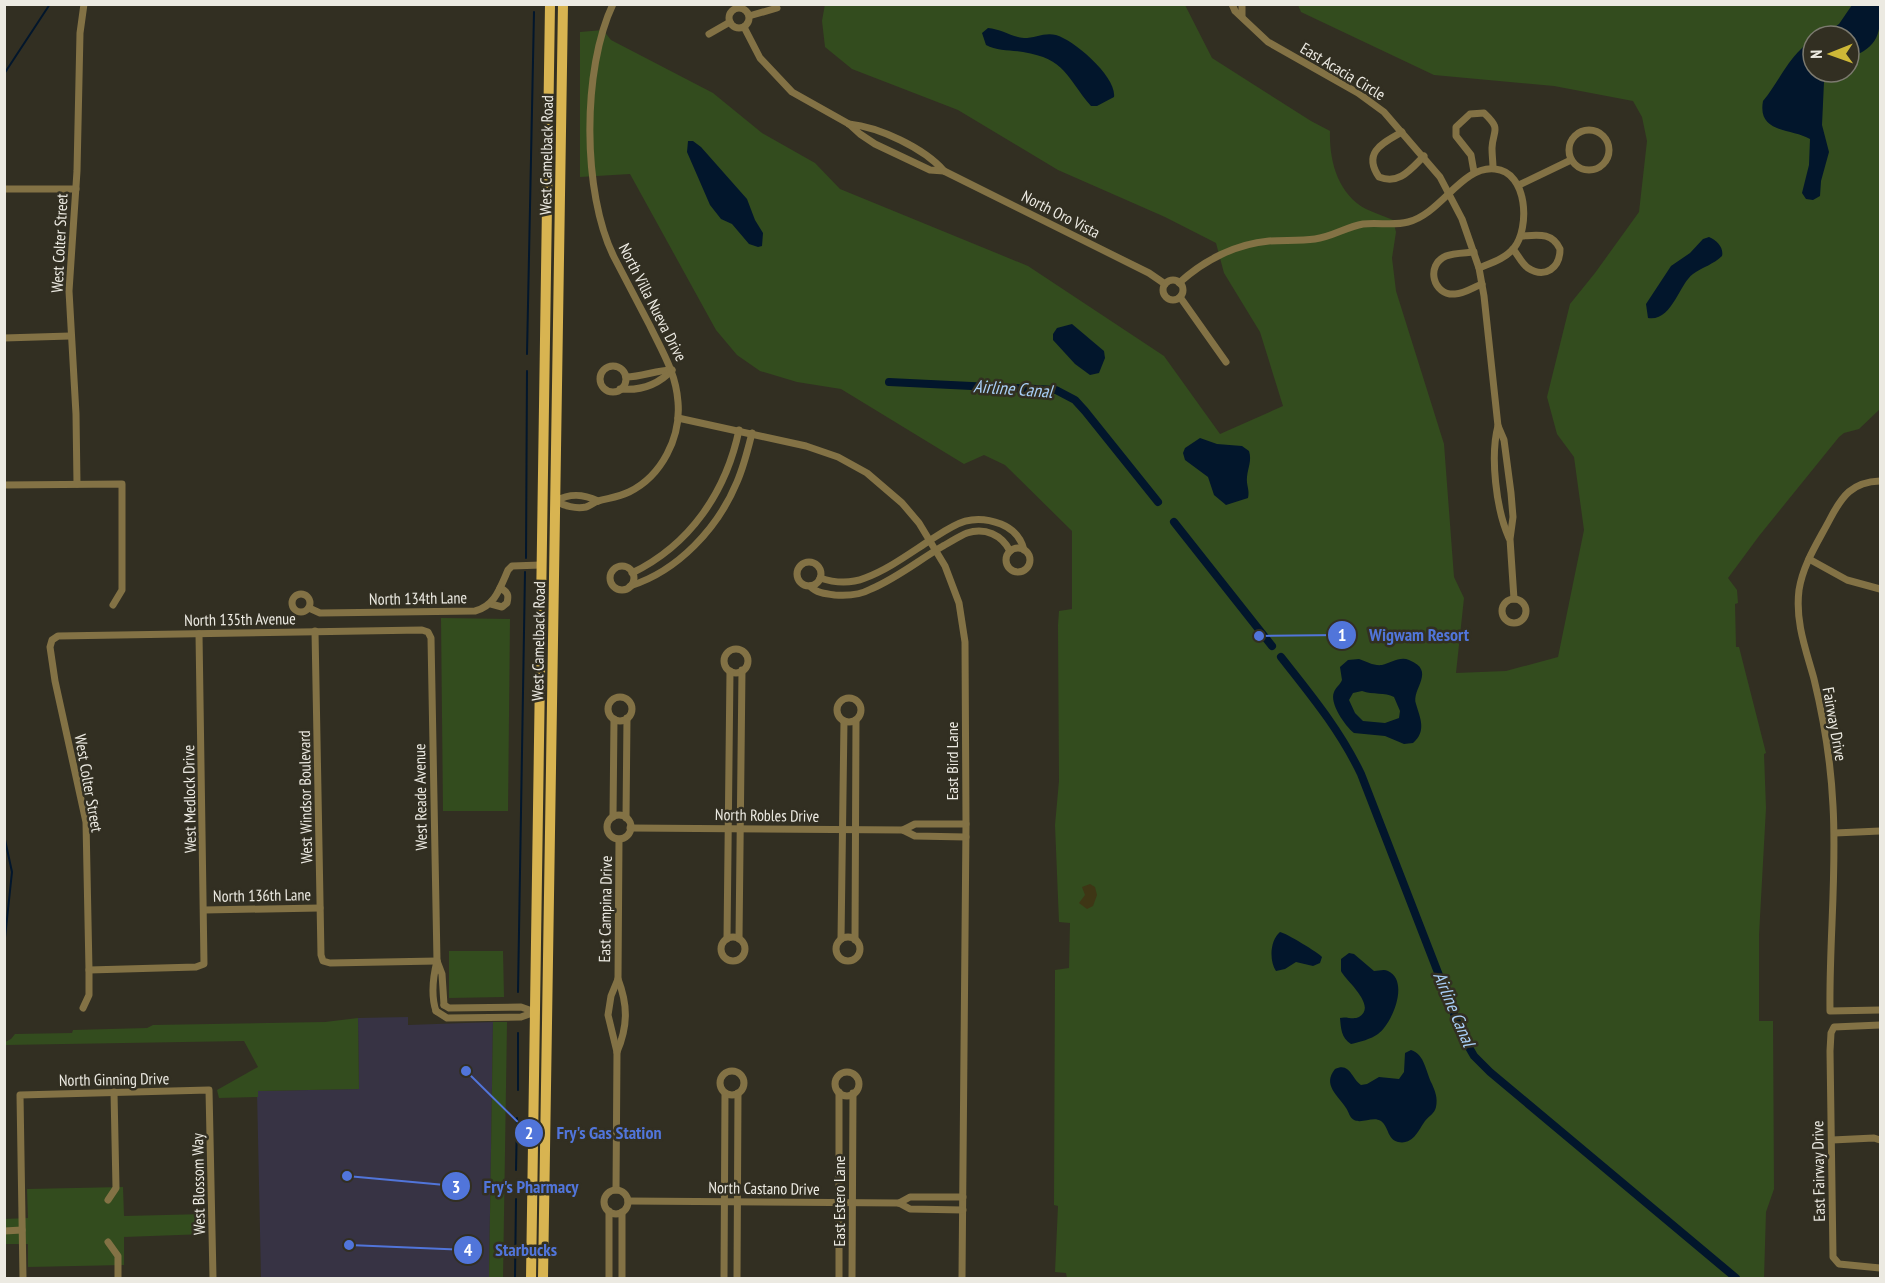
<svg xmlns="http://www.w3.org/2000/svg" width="1885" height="1283" viewBox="0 0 1885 1283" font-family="'PT Sans Narrow',sans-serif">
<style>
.commercial{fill:#373344}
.green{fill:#334c1e;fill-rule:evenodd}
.sand{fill:#3e3615}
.water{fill:#02162c;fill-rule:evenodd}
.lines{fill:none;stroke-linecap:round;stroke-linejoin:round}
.stream{stroke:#02162c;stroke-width:2}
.canal{stroke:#02162c;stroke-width:8}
.minor{stroke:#837245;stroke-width:7}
.primary{stroke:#d8b451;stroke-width:10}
.labels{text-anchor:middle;stroke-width:5;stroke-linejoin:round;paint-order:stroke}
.street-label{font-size:16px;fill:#eceae2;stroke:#322f22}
.water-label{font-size:18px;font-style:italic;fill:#a9cff7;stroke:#322f22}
.leader{fill:none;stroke:#5175da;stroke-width:2}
.callout-dot{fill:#5175da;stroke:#322f22;stroke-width:2}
.mark-label{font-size:18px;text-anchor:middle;font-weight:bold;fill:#fff}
.callout-label{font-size:18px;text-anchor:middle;font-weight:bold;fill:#5175da;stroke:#322f22;stroke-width:5;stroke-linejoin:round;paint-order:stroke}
</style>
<rect width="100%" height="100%" fill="#322f22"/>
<polygon class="commercial" points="408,1017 408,1025 493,1022 489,1278 261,1278 257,1091 359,1089 358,1018"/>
<g class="green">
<path d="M825,4L1185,5L1212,58L1311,121L1330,131C1329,161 1338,194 1366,209C1374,213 1384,216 1393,220L1396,232L1392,258L1396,291L1444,444L1454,577L1464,598L1456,673L1506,671L1558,657L1584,530L1574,457L1557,434L1547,397L1570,304L1595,273L1639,212L1647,141L1642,117L1633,101L1554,86L1434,75L1301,12L1298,5H1880V409L1859,429L1844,433L1839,437L1759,536L1728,578L1737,590L1738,603L1735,604L1736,647H1739L1766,753L1764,754L1766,808L1759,935V1021H1773L1774,1189L1766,1212L1764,1278H1067L1066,1273L1055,1272L1058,1206L1054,1205L1055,970L1069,968L1070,923L1059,922L1055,825L1059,781L1058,625L1059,611L1072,609V531L1005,465L984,455L964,464L841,389L797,382L760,371L737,355L716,330L630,174L580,177V32L603,30L611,40L713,93L762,133L815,163L840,189L1028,266L1164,356L1220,434L1283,406L1260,332L1224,273L1216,243L1165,217L1058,170L958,110L852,69L825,47L822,21ZM1813,36H1849V72H1813Z"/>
<polygon points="441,618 510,619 508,811 443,811"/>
<polygon points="449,951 503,951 504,997 449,998"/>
<polygon points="358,1018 359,1089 258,1091 258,1097 219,1098 217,1090 258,1067 244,1041 5,1045 5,1042 11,1039 15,1034 72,1033 73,1030 147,1028 153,1025 325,1022"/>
<polygon points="493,1022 507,1022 503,1278 489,1278"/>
<polygon points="123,1187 124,1216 206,1214 206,1234 124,1237 124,1265 28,1267 28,1244 5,1244 4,1219 28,1218 27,1189"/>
</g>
<polygon class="sand" points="1090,884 1095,887 1097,895 1093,906 1087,909 1079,903 1085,895 1082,887"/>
<g class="water">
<path d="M1852,5H1880C1881,33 1879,47 1849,58V36H1821L1839,24Z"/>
<path d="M988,28C1001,29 1012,37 1024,38C1035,38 1045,32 1056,35C1074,40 1117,77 1114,97L1097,106H1091C1066,77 1066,59 1023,52C1011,50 997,51 986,45L982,33Z"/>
<path d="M1813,40V72H1827L1824,82L1822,125L1829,152L1821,181L1820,196L1813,200L1806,199L1802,193L1809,165L1810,139C1792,128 1757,134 1763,101C1780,81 1789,54 1813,40Z"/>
<polygon points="688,141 693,141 701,147 747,199 755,220 763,233 762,246 758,247 749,244 732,224 721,219 710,205 687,152"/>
<path d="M1709,237C1717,240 1724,248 1722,256C1714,264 1703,267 1693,274C1679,284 1672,322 1648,318L1646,304L1671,266L1690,253L1703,239Z"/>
<polygon points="1072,324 1104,351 1105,358 1099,373 1090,375 1075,364 1053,340 1053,334 1057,328"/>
<path d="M1200,438L1217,444L1242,446L1249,451C1252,461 1248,467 1247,477C1246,485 1250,490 1248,498L1226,505L1214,495L1208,477L1185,460L1183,453L1185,448Z"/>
<path d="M1359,659C1367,662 1374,666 1382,665C1391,663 1400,656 1409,660C1437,671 1411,689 1416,704C1420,718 1427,731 1413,743L1404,744L1385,736L1354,733C1345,726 1329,703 1334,692C1336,687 1340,685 1342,680L1340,667L1348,660ZM1362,691C1373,695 1385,692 1394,697L1400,711L1399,718L1385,723L1363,721L1355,713L1349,700L1353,693Z"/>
<path d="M1280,932C1286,933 1319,953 1322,957L1320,963L1313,966L1296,962L1285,969L1276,971C1269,961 1270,940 1280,932Z"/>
<path d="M1349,953L1354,954L1374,971C1379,971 1384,969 1388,971C1410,981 1392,1024 1378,1034C1371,1039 1360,1042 1351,1044C1341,1038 1341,1028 1340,1018C1346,1016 1353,1020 1359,1017C1378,1006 1345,980 1341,971V959Z"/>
<path d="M1411,1050C1425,1054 1426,1073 1432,1084C1435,1091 1438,1098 1436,1107C1435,1113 1429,1116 1425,1121C1418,1131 1413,1145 1398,1142C1387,1139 1389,1127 1381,1121C1373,1116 1362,1124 1354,1120C1349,1117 1349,1112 1346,1108C1338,1095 1322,1085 1335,1069C1350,1062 1351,1078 1361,1085L1367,1084L1379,1077L1399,1079L1404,1072L1405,1053Z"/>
</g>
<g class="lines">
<g class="stream">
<polyline points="4,74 50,4"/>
<polyline points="527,354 534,12"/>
<polyline points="526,558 527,371"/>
<polyline points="4,835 12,872 4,947"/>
<polyline points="518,992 525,572"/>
<polyline points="518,1090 518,1033"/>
<polyline points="516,1170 517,1118"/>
<polyline points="515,1278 516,1199"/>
</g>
<g class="canal">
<polyline points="889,382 1056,390 1075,400 1085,411 1158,502"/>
<polyline points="1174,522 1272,646"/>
<path d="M1281,657C1311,695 1340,730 1361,774L1463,1037L1474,1056L1490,1072L1736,1278"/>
</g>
<g class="minor">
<polyline points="1232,4 1235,11 1268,42 1358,93 1384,112 1440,177 1462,219 1479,268 1484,296 1498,426 1504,440 1511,493 1513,517 1510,539 1514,599"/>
<circle cx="739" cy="18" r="10"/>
<polyline points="749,16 777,8"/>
<polyline points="1242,16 1242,4"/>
<polyline points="744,27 760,58 792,92 849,124 860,134 875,144 930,170 944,171 1149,273 1165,284"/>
<polyline points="709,34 730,22"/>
<path d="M849,124C879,127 924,148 944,171"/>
<circle cx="1589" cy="150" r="20"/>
<path d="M1402,132C1383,143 1362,152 1379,177C1399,185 1410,170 1424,156"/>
<path d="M1474,172L1471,155L1456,136V127L1470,114L1484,113C1502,130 1493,129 1492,148C1492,155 1493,162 1493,168"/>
<polyline points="1519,185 1571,160"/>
<polyline points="4,189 76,189"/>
<path d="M1513,249C1518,255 1522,264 1528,268C1545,279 1560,268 1560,249C1552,232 1538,235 1522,236"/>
<path d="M1474,252C1465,253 1453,253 1446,256C1425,265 1433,296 1455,294C1464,294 1474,287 1482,284"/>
<circle cx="1173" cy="290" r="10"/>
<path d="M1179,283C1204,260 1236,244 1269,241C1284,240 1300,241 1315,239C1332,237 1346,227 1363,224C1378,222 1393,226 1408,222C1441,214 1462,165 1495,169C1528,172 1530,228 1514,248C1505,259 1491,263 1479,268"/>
<polyline points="1180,297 1226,362"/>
<polyline points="4,338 70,336"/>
<circle cx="613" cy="379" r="13"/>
<path d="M626,377C642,377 656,370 672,370"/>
<path d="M620,389C641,391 658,385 672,370"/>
<polyline points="678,418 806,446 838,457 867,473 902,503 919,523 945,566 959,603 965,642 966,824 962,1278"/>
<path d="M1498,426C1490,456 1496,509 1509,538"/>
<path d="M1880,481C1852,482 1842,496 1830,519C1818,542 1803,564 1799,590C1795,622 1806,650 1814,679C1824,720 1831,764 1833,806C1837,874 1829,942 1830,1011L1880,1010"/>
<polyline points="77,484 76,414 69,291 77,171 80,33 84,4"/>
<polyline points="4,485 122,484 122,590 113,605"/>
<path d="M556,501C564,506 576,509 586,507C590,506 594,502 598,501C609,498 619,497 629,492C662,476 681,437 678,402C676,373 662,351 650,326C638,303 626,280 614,257C582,193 582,69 613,4"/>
<path d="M556,501C570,493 583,494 598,501"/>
<circle cx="1018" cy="560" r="12"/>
<polyline points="1809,559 1847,580 1880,589"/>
<circle cx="809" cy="574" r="12"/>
<circle cx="622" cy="578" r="12"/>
<path d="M632,573C690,545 726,492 739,430"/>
<path d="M820,578C835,583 850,584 865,578C887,570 909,554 929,541C954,525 970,512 1001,524C1013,529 1021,537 1024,550"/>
<path d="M630,586C678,571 718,528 737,482C744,466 748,449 752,433"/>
<path d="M810,586C816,593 826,594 835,595C848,596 860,595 871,589C897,578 919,560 943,546C951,542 959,536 967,533C985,527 1002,535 1010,551"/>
<circle cx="301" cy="603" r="9"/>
<circle cx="1514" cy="611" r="12"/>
<path d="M491,604L502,607L507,603C509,595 508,592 500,588"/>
<path d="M309,608L320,613L475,611C495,606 500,588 508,570L512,566L541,565"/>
<polyline points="315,631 321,955 323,961 330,963 437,961"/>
<circle cx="736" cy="661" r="12"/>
<circle cx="620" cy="709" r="12"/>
<circle cx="849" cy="710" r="12"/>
<circle cx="619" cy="827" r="12"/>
<polyline points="613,817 614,719"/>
<polyline points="626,818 627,718"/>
<polyline points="630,828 903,830 915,836 966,837"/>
<polyline points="903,830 915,824 966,824"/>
<polyline points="1835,833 1880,831"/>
<polyline points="204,910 320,908"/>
<circle cx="848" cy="949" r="12"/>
<circle cx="733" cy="949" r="12"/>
<polyline points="727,939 730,671"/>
<polyline points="739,939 742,670"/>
<polyline points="841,939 844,721"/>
<polyline points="855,940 856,720"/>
<polyline points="437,961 442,974 444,1005"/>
<polyline points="89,970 196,967 204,964 199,634"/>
<polyline points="444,1005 449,1008 521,1007 535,1012"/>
<path d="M83,1008L89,995V970L86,822L55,681L50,647L52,640L58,636L422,630L428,632L431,638L437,961C433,977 431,996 436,1011"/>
<polyline points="436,1011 447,1018 521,1017 535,1012"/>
<polyline points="1880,1025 1834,1027 1831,1033 1830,1051 1833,1257 1839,1264 1880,1268"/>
<path d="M617,1052C628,1026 628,1005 618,979"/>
<circle cx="732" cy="1083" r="12"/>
<circle cx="847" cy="1084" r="12"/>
<polyline points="1832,1140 1874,1138 1880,1140"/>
<polyline points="616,1190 617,1052 608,1015 611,996 618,979 619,839"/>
<circle cx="616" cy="1202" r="12"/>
<polyline points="108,1200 116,1188 114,1092"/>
<polyline points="628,1201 899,1203 910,1209 963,1210"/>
<polyline points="899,1203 910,1197 963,1197"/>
<polyline points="4,1231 22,1230"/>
<polyline points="108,1242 118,1256 118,1278"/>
<polyline points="23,1278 20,1095 209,1090 213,1278"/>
<polyline points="609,1278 609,1211"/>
<polyline points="622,1278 622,1212"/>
<polyline points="724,1278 725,1093"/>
<polyline points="737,1278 738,1093"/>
<polyline points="839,1278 839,1092"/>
<polyline points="852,1278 853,1093"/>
</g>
<g class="primary">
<polyline points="531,1278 550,4"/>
<polyline points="543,1278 563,4"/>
</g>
</g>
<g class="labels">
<g class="street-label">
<text transform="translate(1343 71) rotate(31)" y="6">East Acacia Circle</text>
<text transform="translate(546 155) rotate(-89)" y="6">West Camelback Road</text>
<text transform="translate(1061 214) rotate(27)" y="6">North Oro Vista</text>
<text transform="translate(59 243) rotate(-87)" y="6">West Colter Street</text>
<text transform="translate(653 302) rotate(63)" y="6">North Villa Nueva Drive</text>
<text transform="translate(418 598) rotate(-1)" y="6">North 134th Lane</text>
<text transform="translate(240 619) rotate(-1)" y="6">North 135th Avenue</text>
<text transform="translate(538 641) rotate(-89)" y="6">West Camelback Road</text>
<text transform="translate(1835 724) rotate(80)" y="6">Fairway Drive</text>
<text transform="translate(952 761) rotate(-90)" y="6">East Bird Lane</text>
<text transform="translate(89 783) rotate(80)" y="6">West Colter Street</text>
<text transform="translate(305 797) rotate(-91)" y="6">West Windsor Boulevard</text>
<text transform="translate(420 797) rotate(-91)" y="6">West Reade Avenue</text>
<text transform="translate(189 799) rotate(-91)" y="6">West Medlock Drive</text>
<text transform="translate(767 815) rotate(1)" y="6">North Robles Drive</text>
<text transform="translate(262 895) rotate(-1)" y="6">North 136th Lane</text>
<text transform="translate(605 909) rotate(-89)" y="6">East Campina Drive</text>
<text transform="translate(114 1079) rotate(-1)" y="6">North Ginning Drive</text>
<text transform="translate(1818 1171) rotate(-91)" y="6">East Fairway Drive</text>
<text transform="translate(198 1184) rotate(-91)" y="6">West Blossom Way</text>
<text transform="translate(764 1188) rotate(1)" y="6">North Castano Drive</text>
<text transform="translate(839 1201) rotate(-90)" y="6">East Estero Lane</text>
</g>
<g class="water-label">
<text transform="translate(1013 389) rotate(4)" y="6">Airline Canal</text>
<text transform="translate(1454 1009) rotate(67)" y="6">Airline Canal</text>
</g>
</g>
<path class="leader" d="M1259 636L1342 635M466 1071L529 1133M347 1176L456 1186M349 1245L468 1250"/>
<g class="callout-dot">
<circle cx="1259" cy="636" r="6"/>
<circle cx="466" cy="1071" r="6"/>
<circle cx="347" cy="1176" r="6"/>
<circle cx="349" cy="1245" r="6"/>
<circle cx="1342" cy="635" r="15"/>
<circle cx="529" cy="1133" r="15"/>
<circle cx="456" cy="1186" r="15"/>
<circle cx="468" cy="1250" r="15"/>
</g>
<g class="mark-label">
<text x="1342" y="641">1</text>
<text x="529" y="1139">2</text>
<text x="456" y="1193">3</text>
<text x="468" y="1256">4</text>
</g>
<g class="callout-label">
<text x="1419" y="641">Wigwam Resort</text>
<text x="609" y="1139">Fry's Gas Station</text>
<text x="531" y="1193">Fry's Pharmacy</text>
<text x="526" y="1256">Starbucks</text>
</g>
<rect width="1885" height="1283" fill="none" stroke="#eceae2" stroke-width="12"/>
<g transform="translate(1831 54) rotate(269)"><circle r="28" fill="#322f22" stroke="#7c7a6f" stroke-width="1.5"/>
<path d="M0-4.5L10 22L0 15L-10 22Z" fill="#ceb837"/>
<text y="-9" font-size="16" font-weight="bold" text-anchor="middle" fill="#eceae2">N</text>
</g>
</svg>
